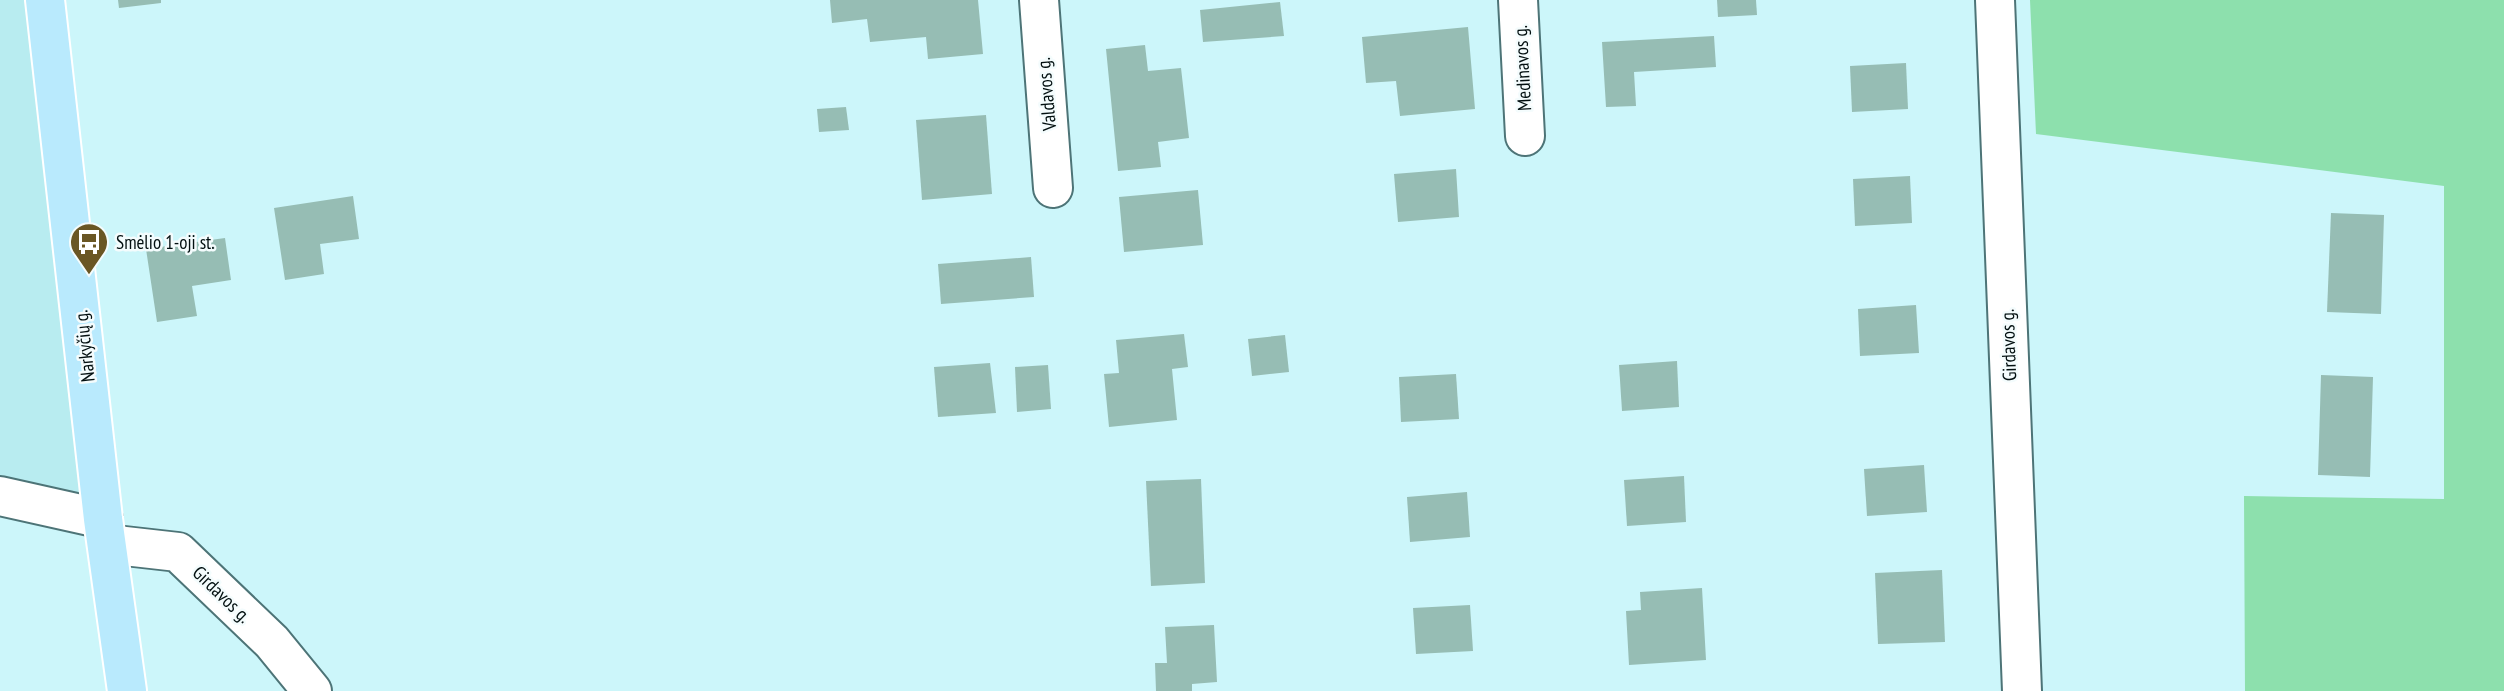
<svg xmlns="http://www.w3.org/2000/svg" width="2504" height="691" viewBox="0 0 2504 691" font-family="'PT Sans Narrow',sans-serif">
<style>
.built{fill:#b8ecf0}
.green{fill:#8de0ad}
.building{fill:#96bdb4}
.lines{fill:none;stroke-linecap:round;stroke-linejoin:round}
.minor-casing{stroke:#4d7477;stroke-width:42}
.major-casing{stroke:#fff;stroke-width:42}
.minor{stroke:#fff;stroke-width:38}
.major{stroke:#b9eafd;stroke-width:38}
.labels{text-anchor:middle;stroke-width:5;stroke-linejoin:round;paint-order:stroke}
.street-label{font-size:19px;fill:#020f10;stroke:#f4fcfd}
.poi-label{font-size:19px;fill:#020f10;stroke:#f4fcfd;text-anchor:start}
</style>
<rect width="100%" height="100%" fill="#ccf6fa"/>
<polygon class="built" points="0,0 32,0 91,530 0,512"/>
<polygon class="green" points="2030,0 2504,0 2504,691 2245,691 2244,496 2444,499 2444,186 2036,134"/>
<g class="building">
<polygon points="118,0 161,0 161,3 119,8"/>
<polygon points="830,0 978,0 983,54 928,59 926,37 870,42 867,19 832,23"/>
<polygon points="1717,0 1756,0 1757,15 1718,17"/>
<polygon points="1280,2 1284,36 1203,42 1200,10"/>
<polygon points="1468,27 1475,109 1400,116 1396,81 1366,83 1362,37"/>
<polygon points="1714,36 1716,67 1634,72 1636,106 1606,107 1602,42"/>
<polygon points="1145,45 1148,71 1181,68 1189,138 1158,142 1161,167 1118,171 1106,49"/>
<polygon points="1906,63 1908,109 1852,112 1850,66"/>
<polygon points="846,107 849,130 819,132 817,109"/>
<polygon points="986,115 992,194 922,200 916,120"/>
<polygon points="1456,169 1459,217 1398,222 1394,174"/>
<polygon points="1910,176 1912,223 1855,226 1853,179"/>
<polygon points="1198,190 1203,245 1124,252 1119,197"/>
<polygon points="353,196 359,239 320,244 324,274 285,280 274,208"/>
<polygon points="2331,213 2384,215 2381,314 2327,312"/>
<polygon points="225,238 231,280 192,286 197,316 157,322 146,249"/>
<polygon points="1031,257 1034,297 941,304 938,264"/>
<polygon points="1916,305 1919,353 1860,356 1858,309"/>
<polygon points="1184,334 1188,367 1172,369 1177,420 1109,427 1104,374 1119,373 1116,340"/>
<polygon points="1285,335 1289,372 1252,376 1248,339"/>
<polygon points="1677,361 1679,407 1622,411 1619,365"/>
<polygon points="990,363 996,413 938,417 934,367"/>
<polygon points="1048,365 1051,409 1017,412 1015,367"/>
<polygon points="1456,374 1459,419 1401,422 1399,377"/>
<polygon points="2321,375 2373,377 2370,477 2318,475"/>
<polygon points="1924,465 1927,512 1867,516 1864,469"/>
<polygon points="1684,476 1686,522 1627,526 1624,480"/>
<polygon points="1201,479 1205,583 1151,586 1146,481"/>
<polygon points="1467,492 1470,537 1410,542 1407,497"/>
<polygon points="1942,570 1945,642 1878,644 1875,573"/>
<polygon points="1702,588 1706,660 1629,665 1626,611 1641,610 1640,592"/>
<polygon points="1470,605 1473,651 1416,654 1413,608"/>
<polygon points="1214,625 1217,682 1192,684 1192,691 1156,691 1155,663 1167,663 1165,627"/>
</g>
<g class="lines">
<defs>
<g id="minor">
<polyline points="1039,0 1053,188"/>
<polyline points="1518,0 1525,136"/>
<polyline points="1995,0 2022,691"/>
<polyline points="0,496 103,519"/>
<polyline points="107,544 178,552 272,642 312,691"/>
</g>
<polyline id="major" points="45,0 103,519 127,691"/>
</defs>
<use href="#minor" class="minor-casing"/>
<use href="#major" class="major-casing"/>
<use href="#minor" class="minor"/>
<use href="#major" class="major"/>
</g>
<defs>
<symbol id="bus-pin" viewBox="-11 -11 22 30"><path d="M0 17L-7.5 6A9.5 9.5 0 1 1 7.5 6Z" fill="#6a5624" stroke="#f4fcfd"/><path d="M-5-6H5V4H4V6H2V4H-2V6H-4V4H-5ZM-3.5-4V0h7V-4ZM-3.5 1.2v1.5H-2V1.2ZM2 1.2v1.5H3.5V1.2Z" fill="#fff"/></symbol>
</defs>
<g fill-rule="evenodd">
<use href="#bus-pin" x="67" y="220" width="44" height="60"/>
</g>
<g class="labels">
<g class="street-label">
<text transform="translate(1522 68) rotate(-93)" y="7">Medinavos g.</text>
<text transform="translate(1046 94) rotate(-95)" y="7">Valdavos g.</text>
<text transform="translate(2008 345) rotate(-92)" y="7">Girdavos g.</text>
<text transform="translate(84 346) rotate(-96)" y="7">Narkyčių g.</text>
<text transform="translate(222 594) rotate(44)" y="7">Girdavos g.</text>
</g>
<g class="poi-label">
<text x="116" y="249">Smėlio 1-oji st.</text>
</g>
</g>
</svg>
